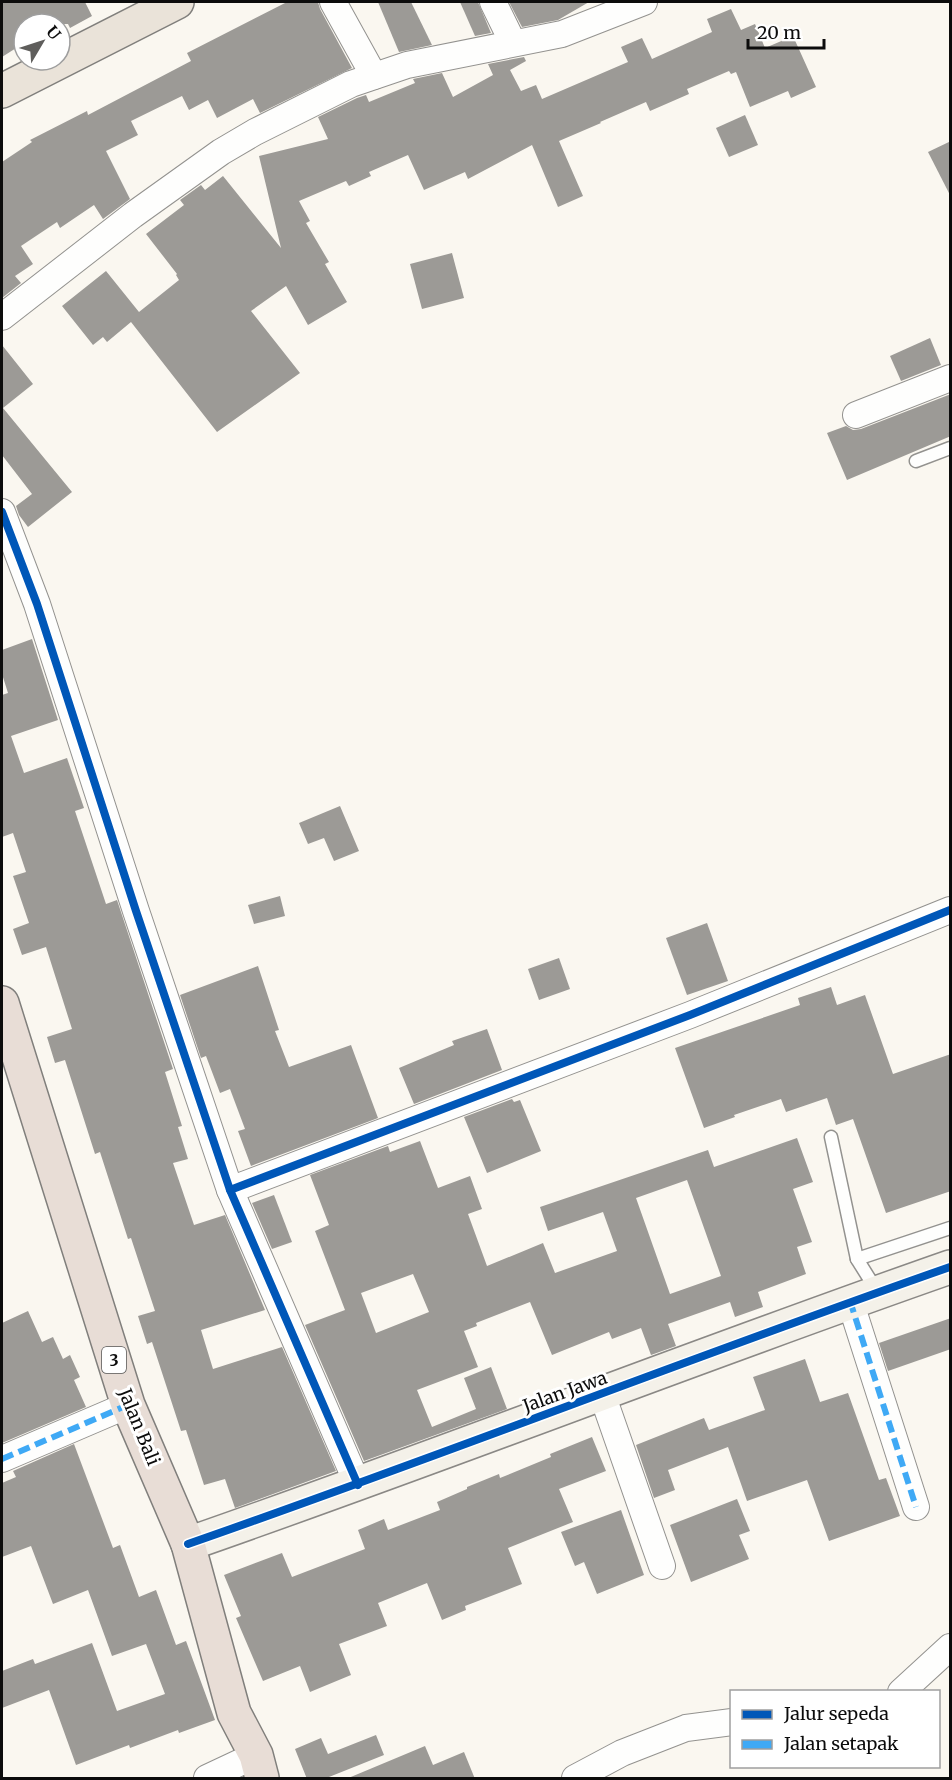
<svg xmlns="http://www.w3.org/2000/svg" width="952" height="1780" viewBox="0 0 952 1780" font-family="Merriweather,serif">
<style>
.building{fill:#9c9a96;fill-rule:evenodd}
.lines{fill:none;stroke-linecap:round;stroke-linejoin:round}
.lane-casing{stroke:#93928f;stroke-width:15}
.street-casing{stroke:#93928f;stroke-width:28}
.secondary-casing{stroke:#8a8885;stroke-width:36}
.primary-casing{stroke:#807f7c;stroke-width:36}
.highway-casing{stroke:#807f7c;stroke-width:36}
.lane{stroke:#fefefd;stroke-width:12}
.street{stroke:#fefefd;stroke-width:26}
.secondary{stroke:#f4f1e9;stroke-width:33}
.primary{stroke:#eae3d9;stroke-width:33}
.highway{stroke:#e8ddd6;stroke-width:33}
.quiet{stroke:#3fa9f5;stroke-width:6;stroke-dasharray:12 6;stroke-linecap:butt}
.cycleway-casing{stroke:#fff;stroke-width:11}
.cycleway{stroke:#0057b8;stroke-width:8}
.labels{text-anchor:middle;stroke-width:6;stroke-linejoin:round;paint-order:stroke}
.shield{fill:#fff;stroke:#555;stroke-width:1.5}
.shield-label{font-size:16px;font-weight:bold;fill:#0c0c0c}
.street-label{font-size:18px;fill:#0c0c0c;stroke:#fff}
</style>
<rect width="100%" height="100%" fill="#faf7f0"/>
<g class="building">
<polygon points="2,2 85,2 92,16 70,28 68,24 24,24 24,43 2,57"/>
<polygon points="287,2 318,2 320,9 352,68 260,113 253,99 217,118 208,100 189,110 182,96 131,121 138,135 106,151 130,199 103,219 94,205 60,228 57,222 21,246 33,264 15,276 21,283 2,298 2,162 32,142 30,140 87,111 88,115 191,61 187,53"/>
<polygon points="378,2 411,2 432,45 399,52"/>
<polygon points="460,2 478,2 491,33 475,36"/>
<polygon points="509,2 589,2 558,20 522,27"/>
<polygon points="731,9 741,30 755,24 765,48 793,36 816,87 791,98 788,91 750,107 736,72 731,74 729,71 687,89 689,94 650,111 646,102 600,122 601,123 559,141 583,196 558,207 532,145 468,179 465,172 424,190 408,155 369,172 371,176 349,186 346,181 299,201 310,221 306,223 329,262 325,264 347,302 308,325 286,286 251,311 300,373 217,432 131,322 107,342 103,337 93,345 62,306 106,271 139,312 179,280 176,275 177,274 146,234 184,205 180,200 201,185 205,190 223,176 281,248 259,156 328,139 318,117 357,98 366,95 369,102 415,83 413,79 442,73 453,97 493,75 488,64 524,57 526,61 510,70 521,91 536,85 542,99 628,62 621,47 642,38 652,59 712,32 707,19"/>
<polygon points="745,115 758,145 729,157 716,128"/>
<polygon points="951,141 951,197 928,152"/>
<polygon points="452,253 464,298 422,309 410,264"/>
<polygon points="930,338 941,365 901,381 890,356"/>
<polygon points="2,345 33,384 3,408 72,492 28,527 19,515 16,506 32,494 2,455"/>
<polygon points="951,394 951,436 847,480 827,433 846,426 853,430 861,429"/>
<polygon points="32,639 58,720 11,736 24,773 67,758 84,808 75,811 106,904 117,900 173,1069 165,1072 182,1126 178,1127 188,1159 173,1163 194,1225 225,1215 265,1310 201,1330 213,1369 282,1347 336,1471 235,1508 225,1479 204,1485 186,1430 181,1431 152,1342 147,1344 138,1316 155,1311 131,1238 128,1239 100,1152 95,1154 65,1060 55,1063 47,1037 72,1029 46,947 22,955 13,929 29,923 13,876 26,872 13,833 2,837 2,695 8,693 2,674 2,650"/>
<polygon points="340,806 359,851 334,861 324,838 308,844 299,823"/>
<polygon points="280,896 285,916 254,924 248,905"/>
<polygon points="707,923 728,981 687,995 666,938"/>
<polygon points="559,958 570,989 539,1000 528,969"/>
<polygon points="258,966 279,1030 275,1031 289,1067 351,1045 378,1118 251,1166 238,1131 245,1129 230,1089 220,1093 206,1056 201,1058 180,995"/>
<polygon points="831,987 837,1005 865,995 893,1074 951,1054 951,1191 886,1213 853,1119 836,1125 827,1098 786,1112 781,1099 734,1115 735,1117 704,1128 675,1048 800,1005 798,998"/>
<polygon points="487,1029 502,1070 414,1104 399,1068 454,1045 452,1041"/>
<polygon points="512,1099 514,1102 520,1100 541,1151 487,1173 464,1117"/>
<path d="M797,1138L813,1182L793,1189L812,1242L797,1247L806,1274L758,1292L763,1307L735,1317L730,1302L668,1324L676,1346L651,1355L641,1328L612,1339L609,1332L552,1355L530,1302L476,1323L477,1326L464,1331L478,1367L417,1390L432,1427L476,1409L464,1378L491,1367L507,1409L364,1461L305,1325L345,1310L315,1231L329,1225L310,1175L388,1146L390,1152L420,1141L438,1188L470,1176L482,1209L468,1214L487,1266L543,1243L555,1273L617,1251L603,1212L548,1231L540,1207L708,1150L714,1167ZM687,1180L721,1276L670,1294L636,1198ZM413,1274L429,1312L376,1333L361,1293Z"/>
<polygon points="274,1195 292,1242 272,1249 252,1203"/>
<polygon points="28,1311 42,1342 53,1337 63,1359 70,1355 80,1377 74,1380 86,1407 2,1443 2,1323"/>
<polygon points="951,1318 951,1349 888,1371 879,1343"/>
<polygon points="805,1359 820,1402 848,1393 879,1480 886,1478 900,1516 829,1541 807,1480 747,1501 728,1447 668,1470 675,1490 654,1498 636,1445 704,1418 709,1430 765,1410 753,1377"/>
<polygon points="592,1437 606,1471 559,1489 573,1522 508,1548 522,1584 465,1606 466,1610 442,1620 427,1583 378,1603 387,1626 339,1644 351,1675 310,1692 300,1666 263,1681 236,1618 241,1616 224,1575 282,1553 292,1577 365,1549 358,1530 384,1519 388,1530 440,1510 437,1502 467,1489 467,1487 499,1474 500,1478 551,1457 550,1454"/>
<polygon points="74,1444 113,1548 120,1545 139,1597 156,1590 176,1645 186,1641 215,1720 179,1733 178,1730 130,1748 129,1745 76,1765 49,1690 2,1708 2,1671 33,1659 35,1664 92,1643 117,1711 165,1694 146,1644 112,1656 88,1590 53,1604 31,1546 2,1557 2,1483 16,1477 13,1471"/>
<polygon points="737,1499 750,1531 739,1535 749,1559 691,1582 670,1525"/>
<polygon points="621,1510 644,1575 597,1594 584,1562 575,1566 561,1532"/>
<polygon points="376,1735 384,1755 324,1779 307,1779 295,1749 321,1738 328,1754"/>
<polygon points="425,1746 433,1765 464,1752 475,1779 346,1779"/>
</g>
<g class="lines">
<defs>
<g id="lane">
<polyline points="916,461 950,448"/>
<polyline points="831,1137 857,1259 877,1291"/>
<polyline points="857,1259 950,1228"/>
</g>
<g id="street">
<polyline points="333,2 374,76"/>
<polyline points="493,2 513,43"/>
<polyline points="2,317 133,215 221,152 255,132 351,84 407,65 562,34 644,2"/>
<polyline points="856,415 950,378"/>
<polyline points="2,512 37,604 136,911 230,1190 358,1485"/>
<polyline points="230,1190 690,1015 950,910"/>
<polyline points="850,1301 916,1507"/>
<polyline points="602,1394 662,1566"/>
<polyline points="2,1459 128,1405"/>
<polyline points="901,1692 950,1647"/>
<polyline points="207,1778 256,1755"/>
<polyline points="575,1778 622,1753 686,1728 732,1722"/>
</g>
<path id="secondary" d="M188,1544C444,1455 695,1356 950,1267"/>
<polyline id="primary" points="2,91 177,2"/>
<polyline id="highway" points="2,1003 128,1405 188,1544 234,1713 256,1755 262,1778"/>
</defs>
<use href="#lane" class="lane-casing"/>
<use href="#street" class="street-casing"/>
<use href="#secondary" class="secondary-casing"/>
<use href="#primary" class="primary-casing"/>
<use href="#highway" class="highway-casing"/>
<use href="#lane" class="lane"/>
<use href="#street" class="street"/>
<use href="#secondary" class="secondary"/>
<use href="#primary" class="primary"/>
<use href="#highway" class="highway"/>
<g class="quiet">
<polyline points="850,1301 916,1507"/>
<polyline points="2,1459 128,1405"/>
</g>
<defs>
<g id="cycleway">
<polyline points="2,512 37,604 136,911 230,1190 358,1485"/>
<polyline points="230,1190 690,1015 950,910"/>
<path d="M188,1544C444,1455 695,1356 950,1267"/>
</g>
</defs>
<use href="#cycleway" class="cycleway-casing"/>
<use href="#cycleway" class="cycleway"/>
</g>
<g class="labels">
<rect class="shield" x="102" y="1347" width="24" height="26" rx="4.5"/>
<g class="shield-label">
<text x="114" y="1366">3</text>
</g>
<g class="street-label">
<text transform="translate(565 1392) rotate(-20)" y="6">Jalan Jawa</text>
<text transform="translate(139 1427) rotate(68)" y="6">Jalan Bali</text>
</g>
</g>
<rect width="952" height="1780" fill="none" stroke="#0c0c0c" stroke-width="6"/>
<rect x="730" y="1690" width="210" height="78" fill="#ffffff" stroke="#9e9e9e" stroke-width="1.5"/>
<rect x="742" y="1710" width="30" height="9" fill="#0057b8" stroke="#9e9e9e" stroke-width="1.5"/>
<text x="784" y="1720" font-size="18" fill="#0c0c0c">Jalur sepeda</text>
<rect x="742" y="1740" width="30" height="9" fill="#3fa9f5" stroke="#9e9e9e" stroke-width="1.5"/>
<text x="784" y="1750" font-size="18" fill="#0c0c0c">Jalan setapak</text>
<g transform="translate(42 42) rotate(51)"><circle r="28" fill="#ffffff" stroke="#9e9e9e" stroke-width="1.5"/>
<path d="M0-4.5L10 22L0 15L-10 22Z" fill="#5f5e5c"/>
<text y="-9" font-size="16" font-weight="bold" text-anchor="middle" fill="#0c0c0c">U</text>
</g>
<path d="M748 39v9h76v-9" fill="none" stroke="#0c0c0c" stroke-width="3"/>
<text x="757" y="39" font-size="18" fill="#0c0c0c" stroke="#ffffff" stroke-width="4.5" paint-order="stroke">20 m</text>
</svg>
